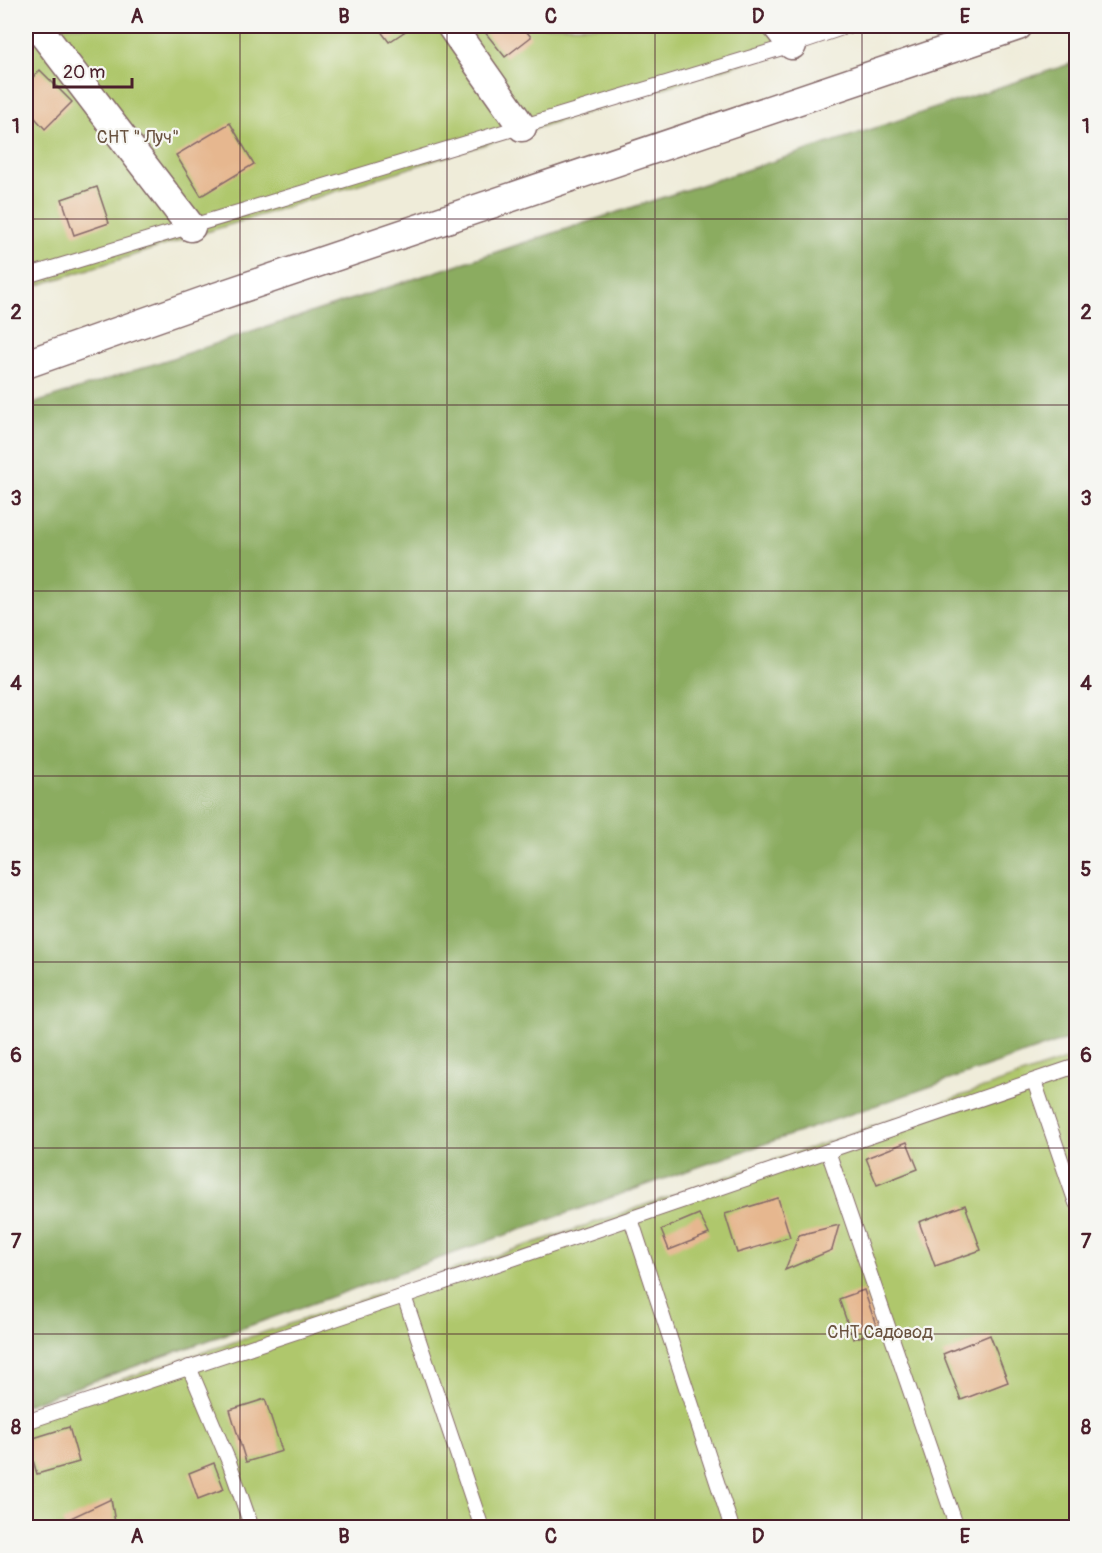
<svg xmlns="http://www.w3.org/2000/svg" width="1102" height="1553" viewBox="0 0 1102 1553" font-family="Pangolin,sans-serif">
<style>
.green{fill:#afc76c;stroke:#7c734c;stroke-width:1.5}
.forest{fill:#8bac60;stroke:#6a6646;stroke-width:1.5}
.building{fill:#e6b78f}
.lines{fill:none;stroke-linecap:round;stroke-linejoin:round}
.service-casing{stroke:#846768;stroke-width:16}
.minor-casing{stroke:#846768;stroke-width:31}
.service{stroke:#fff;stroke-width:14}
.minor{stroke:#fff;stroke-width:28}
.grid{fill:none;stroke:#4a1f2b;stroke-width:1.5;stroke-opacity:0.55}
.labels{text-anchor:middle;stroke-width:4.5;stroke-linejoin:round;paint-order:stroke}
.park-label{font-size:18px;fill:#68513e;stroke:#f6f6f2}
.neatline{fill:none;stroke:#4a1f2b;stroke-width:2}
.grid-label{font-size:20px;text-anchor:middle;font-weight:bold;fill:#4a1f2b}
</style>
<rect width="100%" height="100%" fill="#f6f6f2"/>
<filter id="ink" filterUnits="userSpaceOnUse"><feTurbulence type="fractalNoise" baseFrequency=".0167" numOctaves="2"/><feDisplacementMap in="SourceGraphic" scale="12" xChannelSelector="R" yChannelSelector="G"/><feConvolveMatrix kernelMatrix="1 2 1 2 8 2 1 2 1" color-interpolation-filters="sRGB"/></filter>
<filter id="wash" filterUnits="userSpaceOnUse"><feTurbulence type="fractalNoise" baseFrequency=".008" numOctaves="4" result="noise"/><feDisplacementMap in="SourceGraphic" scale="24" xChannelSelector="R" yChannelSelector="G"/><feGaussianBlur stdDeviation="1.35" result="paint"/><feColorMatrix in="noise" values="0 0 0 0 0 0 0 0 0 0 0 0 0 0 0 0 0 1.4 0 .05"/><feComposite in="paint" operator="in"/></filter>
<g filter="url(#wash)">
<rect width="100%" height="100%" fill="#efecd9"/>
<g class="green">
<polygon points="26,26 853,26 790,48 26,289"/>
<polygon points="1076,1056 1076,1527 26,1527 26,1411 579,1228"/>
</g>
<polygon class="forest" points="1076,62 1076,1036 652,1183 26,1405 26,406"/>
<g id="blocks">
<g class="building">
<polygon points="377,26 413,26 389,42"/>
<polygon points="480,26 522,26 531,37 505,57"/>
<polygon points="40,70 72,102 45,129 26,108 26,84"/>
<polygon points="230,123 254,164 201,196 176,155"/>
<polygon points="97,187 109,223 74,235 62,199"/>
<polygon points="907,1142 918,1169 877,1185 866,1158"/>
<polygon points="778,1198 790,1237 737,1253 725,1214"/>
<polygon points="965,1205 981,1250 935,1266 919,1222"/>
<polygon points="699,1214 709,1234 669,1250 661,1230"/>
<polygon points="839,1225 832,1250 785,1270 799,1235"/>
<polygon points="864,1290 878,1331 853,1339 839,1299"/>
<polygon points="990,1335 1008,1382 961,1400 943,1354"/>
<polygon points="265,1399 282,1451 246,1462 230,1410"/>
<polygon points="69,1427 79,1462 37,1474 27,1440"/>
<polygon points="214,1463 224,1489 198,1499 189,1473"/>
<polygon points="111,1499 116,1528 65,1528 62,1522"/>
</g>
</g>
</g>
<g filter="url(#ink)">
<use href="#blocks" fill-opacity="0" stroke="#846768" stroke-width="1.5"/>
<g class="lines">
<defs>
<g id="service">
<polyline points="26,276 792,45 848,26"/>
<polyline points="1034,1081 1076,1203"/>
<polyline points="828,1151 957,1528"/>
<polyline points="631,1219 732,1528"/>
<polyline points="404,1296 482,1528"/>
<polyline points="189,1367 229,1462 252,1528"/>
<polyline points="26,1422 404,1296 1076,1066"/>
</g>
<g id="minor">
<polyline points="37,26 191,227"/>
<polyline points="451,26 522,127"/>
<polyline points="777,26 792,45"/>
<polyline points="26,364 207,300 1018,26"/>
</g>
</defs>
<use href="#service" class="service-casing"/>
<use href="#minor" class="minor-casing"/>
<use href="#service" class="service"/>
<use href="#minor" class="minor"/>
</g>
</g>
<path class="grid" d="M240,26V1528M447,26V1528M655,26V1528M862,26V1528M26,219H1076M26,405H1076M26,591H1076M26,776H1076M26,962H1076M26,1148H1076M26,1334H1076"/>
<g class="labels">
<g class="park-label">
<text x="138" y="143">СНТ " Луч"</text>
<text x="880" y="1338">СНТ Садовод</text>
</g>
</g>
<rect width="1102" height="1553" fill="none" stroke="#f6f6f2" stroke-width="66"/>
<path d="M54 78v9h78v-9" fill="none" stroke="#4a1f2b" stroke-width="3"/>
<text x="63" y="78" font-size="18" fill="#4a1f2b" stroke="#f6f6f2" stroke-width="4.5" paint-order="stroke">20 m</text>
<rect x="33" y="33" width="1036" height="1487" class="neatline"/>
<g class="grid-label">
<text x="137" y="23">A</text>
<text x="344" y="23">B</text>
<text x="551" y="23">C</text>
<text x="758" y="23">D</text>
<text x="965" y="23">E</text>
<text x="16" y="133">1</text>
<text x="1086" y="133">1</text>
<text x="16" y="319">2</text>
<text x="1086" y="319">2</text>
<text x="16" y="505">3</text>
<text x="1086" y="505">3</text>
<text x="16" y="690">4</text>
<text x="1086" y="690">4</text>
<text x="16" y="876">5</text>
<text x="1086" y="876">5</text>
<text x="16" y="1062">6</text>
<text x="1086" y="1062">6</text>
<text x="16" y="1248">7</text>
<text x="1086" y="1248">7</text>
<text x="16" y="1434">8</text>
<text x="1086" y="1434">8</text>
<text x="137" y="1543">A</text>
<text x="344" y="1543">B</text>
<text x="551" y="1543">C</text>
<text x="758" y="1543">D</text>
<text x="965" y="1543">E</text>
</g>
</svg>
